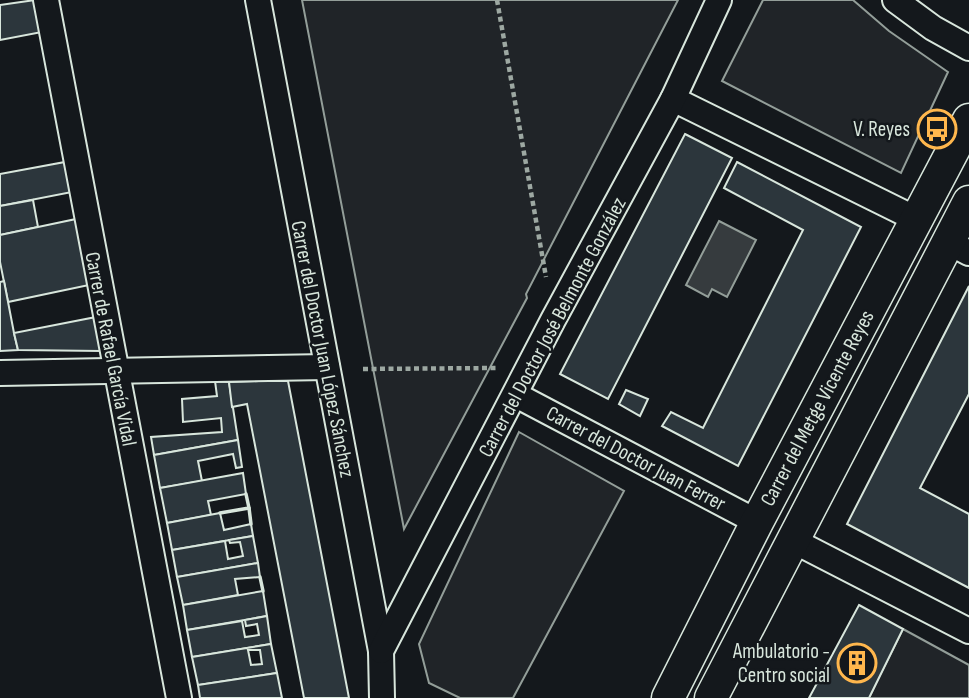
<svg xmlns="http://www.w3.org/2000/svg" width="969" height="698" viewBox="0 0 969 698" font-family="'Sofia Sans Condensed',sans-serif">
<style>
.green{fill:#202428;stroke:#939e99;stroke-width:2}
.water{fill:#363b3e;stroke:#939e99;stroke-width:2}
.building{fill:#2c363c;stroke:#d8e6dc;stroke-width:2;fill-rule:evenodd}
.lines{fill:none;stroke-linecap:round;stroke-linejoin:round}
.minor-casing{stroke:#d8e6dc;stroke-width:28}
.tertiary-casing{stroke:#d8e6dc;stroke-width:35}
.path{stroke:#9da8a2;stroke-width:4.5;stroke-dasharray:5 3.5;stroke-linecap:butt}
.minor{stroke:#14181c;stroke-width:24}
.tertiary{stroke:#14181c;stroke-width:32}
.wall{stroke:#d8e6dc;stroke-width:3.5}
.labels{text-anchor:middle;stroke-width:5;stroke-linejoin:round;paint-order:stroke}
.poi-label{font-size:21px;fill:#d8e6dc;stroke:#14181c;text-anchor:end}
.street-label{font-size:21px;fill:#d8e6dc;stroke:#14181c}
</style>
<rect width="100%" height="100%" fill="#14181c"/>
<g class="green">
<polygon points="302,0 678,0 526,294 527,298 404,529"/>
<polygon points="763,0 853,0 889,31 948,72 901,173 722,81"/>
<polygon points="519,432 624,491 513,698 460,698 429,683 419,644"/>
<polygon points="903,629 969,665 969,698 869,698"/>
</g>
<polygon class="water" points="719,221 756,240 727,297 712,289 708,297 686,285"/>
<g class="building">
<polygon points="35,0 42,32 0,40 0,5"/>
<polygon points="685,134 732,158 608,399 560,374"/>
<polygon points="65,162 72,192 0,206 0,174"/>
<polygon points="737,162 861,227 738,466 662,426 671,412 703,428 803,230 724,188"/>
<polygon points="33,200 38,227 0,235 0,206"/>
<polygon points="76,219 89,285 8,302 0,262 0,235"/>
<polygon points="4,281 14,333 18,350 0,351 0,282"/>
<polygon points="969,286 969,394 920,488 969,514 969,588 847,524"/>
<polygon points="96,317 101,351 18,350 14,333"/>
<polygon points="215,381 229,382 238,440 154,455 151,437 222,432 221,418 183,422 182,399 217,396"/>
<polygon points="259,381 288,381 349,698 304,698 247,404 232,407 229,382"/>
<polygon points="626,390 648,399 640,416 619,404"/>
<polygon points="238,440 242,467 236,468 233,454 198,461 202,481 160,488 154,455"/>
<polygon points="243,473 246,494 208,501 211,515 167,523 160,488"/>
<polygon points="220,513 224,530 251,524 253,536 172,550 167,523"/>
<polygon points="253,536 258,563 177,577 172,550 225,541 228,559 243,556 240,542 230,543 229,540"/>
<polygon points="258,563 260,577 235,579 238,595 183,605 177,577"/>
<polygon points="263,591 267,616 187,630 183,605"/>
<polygon points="859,605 903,629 869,698 809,698"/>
<polygon points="267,616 271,644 192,657 187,630 242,621 245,637 259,635 257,624 246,626 245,620"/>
<path d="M271,644L277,673L198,685L192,657ZM248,650H260L262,664L251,665Z"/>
<polygon points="277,673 282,698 200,698 198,685"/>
</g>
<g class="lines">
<defs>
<g id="minor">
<polyline points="46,0 179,698"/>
<polyline points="258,0 381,651 382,698"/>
<polyline points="895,0 933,28 969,48"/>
<polyline points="673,99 918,220"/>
<polyline points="948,242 969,253"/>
<polyline points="0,373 327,367"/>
<polyline points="516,395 757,522"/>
<polyline points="792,540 969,631"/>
<polyline points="381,651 553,320 673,99 719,0"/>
</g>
<g id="tertiary">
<polyline points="668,698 757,522 969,120"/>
<polyline points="711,698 969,202"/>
</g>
</defs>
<use href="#minor" class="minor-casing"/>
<use href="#tertiary" class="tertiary-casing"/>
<g class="path">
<polyline points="497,0 546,277"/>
<polyline points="363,369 497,368"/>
</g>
<use href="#minor" class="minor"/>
<use href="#tertiary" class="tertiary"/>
<g class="wall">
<polyline points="249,508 251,524"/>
<polyline points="220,513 249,508 246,494"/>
<polyline points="260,577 263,591"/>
</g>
</g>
<defs>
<symbol id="bus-ring" viewBox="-11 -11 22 22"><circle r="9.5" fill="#14181c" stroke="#ffb74d" stroke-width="1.5"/><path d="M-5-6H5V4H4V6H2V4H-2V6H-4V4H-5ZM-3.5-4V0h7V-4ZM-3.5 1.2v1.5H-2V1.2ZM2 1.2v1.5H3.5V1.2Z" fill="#ffb74d"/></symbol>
<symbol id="building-ring" viewBox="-11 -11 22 22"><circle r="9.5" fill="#14181c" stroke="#ffb74d" stroke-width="1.5"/><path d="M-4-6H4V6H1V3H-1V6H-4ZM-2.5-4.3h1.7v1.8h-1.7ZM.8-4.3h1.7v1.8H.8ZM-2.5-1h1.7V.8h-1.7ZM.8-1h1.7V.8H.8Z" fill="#ffb74d"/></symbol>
</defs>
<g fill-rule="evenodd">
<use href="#bus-ring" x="915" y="107" width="44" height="44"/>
<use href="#building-ring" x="835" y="641" width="44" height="44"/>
</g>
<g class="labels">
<g class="poi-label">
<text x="910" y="136">V. Reyes</text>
<text x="830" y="658">Ambulatorio -<tspan x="830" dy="24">Centro social</tspan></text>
</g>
<g class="street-label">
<text transform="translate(552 327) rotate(-62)" y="7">Carrer del Doctor José Belmonte González</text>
<text transform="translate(111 349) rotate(79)" y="7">Carrer de Rafael García Vidal</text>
<text transform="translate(323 349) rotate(79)" y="7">Carrer del Doctor Juan López Sánchez</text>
<text transform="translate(817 408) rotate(-62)" y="7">Carrer del Metge Vicente Reyes</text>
<text transform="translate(636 458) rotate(28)" y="7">Carrer del Doctor Juan Ferrer</text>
</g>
</g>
</svg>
